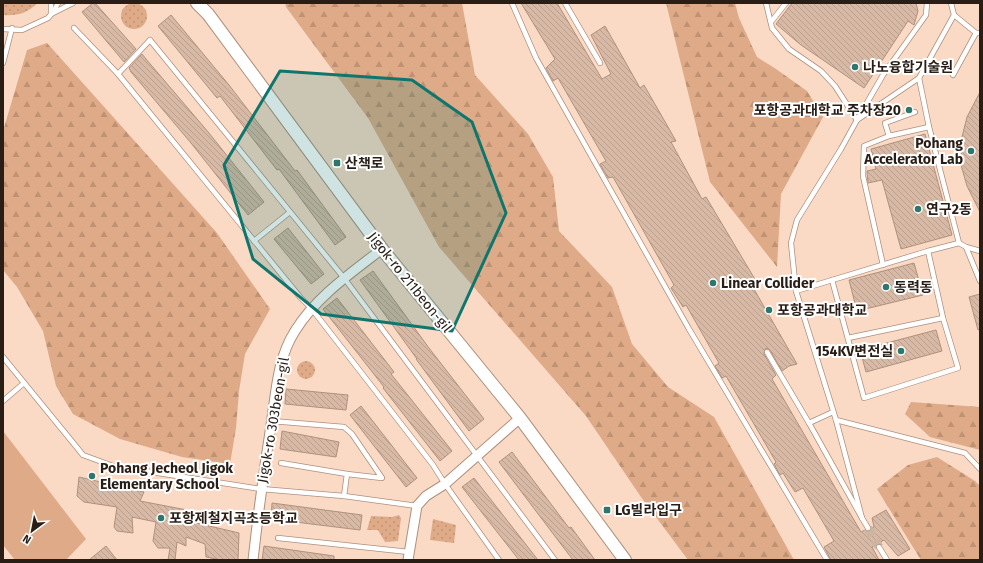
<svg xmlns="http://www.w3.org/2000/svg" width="983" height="563" viewBox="0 0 983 563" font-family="'Fira Sans','Noto Sans KR',sans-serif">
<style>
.grass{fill:url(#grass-dots)}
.forest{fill:url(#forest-firs)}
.pitch{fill:#dfaa87}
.building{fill:url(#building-back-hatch);stroke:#af917d}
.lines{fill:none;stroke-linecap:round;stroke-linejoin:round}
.minor-tunnel{stroke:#d0b4a2;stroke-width:9;stroke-dasharray:9 4.5;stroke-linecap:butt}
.service-casing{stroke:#ae907d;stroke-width:6}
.minor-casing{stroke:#ae907d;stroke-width:11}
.secondary-casing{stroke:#ae907d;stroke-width:14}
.service{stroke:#fff;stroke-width:4.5}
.minor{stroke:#fff;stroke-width:9}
.secondary{stroke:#fff;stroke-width:12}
.marked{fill:#0f766e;fill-opacity:0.2;stroke:#0f766e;stroke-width:3;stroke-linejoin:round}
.poi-dot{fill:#2f766d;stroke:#fff;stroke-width:1.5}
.labels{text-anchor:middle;stroke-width:4;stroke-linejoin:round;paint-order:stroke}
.poi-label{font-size:14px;font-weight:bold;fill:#291e16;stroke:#fff;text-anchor:start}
.street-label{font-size:14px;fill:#291e16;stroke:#fff}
</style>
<defs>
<pattern id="grass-dots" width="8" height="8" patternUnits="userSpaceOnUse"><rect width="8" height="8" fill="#dfaa87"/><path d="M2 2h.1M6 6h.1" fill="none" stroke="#bf9274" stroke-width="1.8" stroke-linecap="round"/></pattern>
<pattern id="forest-firs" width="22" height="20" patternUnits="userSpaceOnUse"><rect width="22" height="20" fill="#dfaa87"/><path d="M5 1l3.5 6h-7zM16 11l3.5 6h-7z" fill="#bf9274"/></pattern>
<pattern id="building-back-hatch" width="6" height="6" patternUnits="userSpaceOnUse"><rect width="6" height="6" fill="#d8b9a5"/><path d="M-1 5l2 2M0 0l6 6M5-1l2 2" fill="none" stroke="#b99f8d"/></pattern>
</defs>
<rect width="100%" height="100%" fill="#fadac5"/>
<g class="grass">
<path d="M3,3H38C27,13 18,16 3,15Z"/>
<circle cx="134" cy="16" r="13"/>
<circle cx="306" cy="370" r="9"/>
<polygon points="399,515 401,518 398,541 385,542 378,530 367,530 371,516 392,517"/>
<polygon points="433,519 456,525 454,543 430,540"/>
</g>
<g class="forest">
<polygon points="285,3 462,3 475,75 528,134 553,177 559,231 612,287 632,344 668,387 714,417 794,560 688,560 641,497 586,416 439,247 368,118 286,7"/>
<polygon points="666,3 735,3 739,18 757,57 776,69 807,91 823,117 781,194 777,267 710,182"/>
<polygon points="47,43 217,233 270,309 245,354 239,391 236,428 230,464 182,457 120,439 73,414 56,386 43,331 17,287 3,270 3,131 27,50"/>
<polygon points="911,402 980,407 980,450 930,437 905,414"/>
<polygon points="937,457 975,481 980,486 980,560 921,560 877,489 908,465"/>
</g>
<polygon class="pitch" points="3,431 86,539 66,560 15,560 3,545"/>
<g class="building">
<polygon points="93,3 95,3 136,49 124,62 82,12"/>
<polygon points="521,3 557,3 602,79 611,74 591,35 605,26 640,88 644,85 676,141 671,142 702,199 706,197 756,281 751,284 797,364 789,366 782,371 770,350 767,348 765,349 764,354 776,375 772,379 861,532 865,530 870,531 872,528 874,527 872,518 886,510 910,549 898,556 884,540 872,547 879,560 831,560 824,547 834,541 803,488 795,492 783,473 780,475 774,464 776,462 726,376 722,378 715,366 719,363 686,305 683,307 671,288 674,285 613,177 608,178 600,164 606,161 558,78 553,81 546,68 555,59"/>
<polygon points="792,3 916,3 918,11 914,25 908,21 864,88 801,45 776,24"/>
<polygon points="171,15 229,85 295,171 297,170 346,237 335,245 279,169 277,170 220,96 217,98 158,26"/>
<polygon points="142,54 146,59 209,133 264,202 248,215 191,143 131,72 129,68"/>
<polygon points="980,92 980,212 967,186 961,165 962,137 967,117"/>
<polygon points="925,134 952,235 901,249 882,180 868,183 867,171 876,169 871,149"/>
<polygon points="288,228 324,274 311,284 274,239"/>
<polygon points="914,263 923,295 857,311 849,280"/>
<polygon points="373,271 429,348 484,419 469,431 416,359 417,359 360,280"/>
<polygon points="980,294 980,329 978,330 969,297"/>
<polygon points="337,298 394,372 391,374 452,451 440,461 383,388 384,387 323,309"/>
<polygon points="936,330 942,351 866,372 860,350"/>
<polygon points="286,389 348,395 346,410 285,404"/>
<polygon points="361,406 417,478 406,487 350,415"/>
<polygon points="282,431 339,442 336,457 280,449"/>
<polygon points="512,452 569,528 571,527 595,560 573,560 554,535 499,462"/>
<polygon points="79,477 144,492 140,501 187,510 184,520 239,533 238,560 221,560 206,557 205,544 186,537 186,546 177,542 175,560 168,560 170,548 158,548 153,541 156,522 132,517 133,533 117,531 114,527 117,507 84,502 77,496"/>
<polygon points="474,478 538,560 519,560 462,487"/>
<polygon points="272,503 362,515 360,530 271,519"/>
<polygon points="106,546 117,560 89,560"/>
<polygon points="264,546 334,556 334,560 262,560"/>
</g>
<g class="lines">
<polyline class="minor-tunnel" points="868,528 879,547"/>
<defs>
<g id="service">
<polyline points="51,3 51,14 73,3"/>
<polyline points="512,3 536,58 689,329 827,560"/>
<polyline points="565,3 600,63"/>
<polyline points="766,3 772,28 789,49 821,71 835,86 857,120 883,75 926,15 927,3"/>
<polyline points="951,3 954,15 919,78 929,127 959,243 966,247 980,251"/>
<polyline points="954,15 976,33 980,33"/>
<polyline points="771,22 786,3"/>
<polyline points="74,28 118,74 300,297 311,308 433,465 445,484 499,560"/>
<polyline points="3,29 22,30 48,18 54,11 58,3"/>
<polyline points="3,63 12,28"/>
<polyline points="118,74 150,40 344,278 555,560"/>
<polyline points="953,75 976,33"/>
<polyline points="919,78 857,120 841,149 797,220 791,243 796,291 836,420 965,453 980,469"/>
<polyline points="915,112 885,123 889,136 929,127"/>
<polyline points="254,241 290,212"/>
<polyline points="966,247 980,281"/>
<polyline points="883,265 863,176 864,146 889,136"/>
<polyline points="832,280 864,398 958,368 943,318 928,251"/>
<polyline points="796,291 928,251 959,243"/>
<polyline points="848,338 943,318"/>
<polyline points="767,352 809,423"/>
<polyline points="3,357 83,455 113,466 261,489 344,496 417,506"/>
<polyline points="3,401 24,383"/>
<polyline points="833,412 809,423 862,518"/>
<polyline points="836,420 862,518 868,528"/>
<polyline points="272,421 344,427 352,434 382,478 347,474"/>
<polyline points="281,463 347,474 344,496"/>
<polyline points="278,538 409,552"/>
<polyline points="879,547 887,560"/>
</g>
<g id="minor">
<path d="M253,560C258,515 264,470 271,425C276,393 277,359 295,331C316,297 351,273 382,249"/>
<polyline points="408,560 417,506 426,496 445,484 520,418"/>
</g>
<polyline id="secondary" points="197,3 208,14 382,249 520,418 625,560"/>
</defs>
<use href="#service" class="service-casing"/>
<use href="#minor" class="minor-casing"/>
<use href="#secondary" class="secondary-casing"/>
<use href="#service" class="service"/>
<use href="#minor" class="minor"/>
<use href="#secondary" class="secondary"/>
</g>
<path class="marked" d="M280,71L412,80L472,122L506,213L452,331L321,314L253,259L224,165Z"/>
<g class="poi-dot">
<circle cx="855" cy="67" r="4"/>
<circle cx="909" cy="110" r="4"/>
<circle cx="971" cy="151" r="4"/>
<rect x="333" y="159" width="8" height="8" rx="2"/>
<circle cx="918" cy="209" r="4"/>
<circle cx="713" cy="283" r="4"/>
<circle cx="886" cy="287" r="4"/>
<circle cx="769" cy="310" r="4"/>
<circle cx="901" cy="351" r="4"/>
<circle cx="92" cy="476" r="4"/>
<rect x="603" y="506" width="8" height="8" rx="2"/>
<circle cx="161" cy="518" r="4"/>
</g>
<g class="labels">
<g class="poi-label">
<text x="863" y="72">나노융합기술원</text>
<text x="901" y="115" text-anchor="end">포항공과대학교 주차장20</text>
<text x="963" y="148" text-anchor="end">Pohang<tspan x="963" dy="16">Accelerator Lab</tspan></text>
<text x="345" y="168">산책로</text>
<text x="926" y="214">연구2동</text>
<text x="721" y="288">Linear Collider</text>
<text x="894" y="292">동력동</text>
<text x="777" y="315">포항공과대학교</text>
<text x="893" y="356" text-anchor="end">154KV변전실</text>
<text x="100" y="473">Pohang Jecheol Jigok<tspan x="100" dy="16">Elementary School</tspan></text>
<text x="615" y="515">LG빌라입구</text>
<text x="169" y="523">포항제철지곡초등학교</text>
</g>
<g class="street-label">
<text transform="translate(410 282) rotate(51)" y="5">Jigok-ro 211beon-gil</text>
<text transform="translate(273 420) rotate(-80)" y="5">Jigok-ro 303beon-gil</text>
</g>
</g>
<rect width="983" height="563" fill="none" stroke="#291e16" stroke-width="8"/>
<g transform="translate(32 531) rotate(212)" stroke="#ffffff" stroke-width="3" paint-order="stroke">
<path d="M0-3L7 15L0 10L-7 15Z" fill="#291e16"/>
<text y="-6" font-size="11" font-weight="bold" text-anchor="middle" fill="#291e16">N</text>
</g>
</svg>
